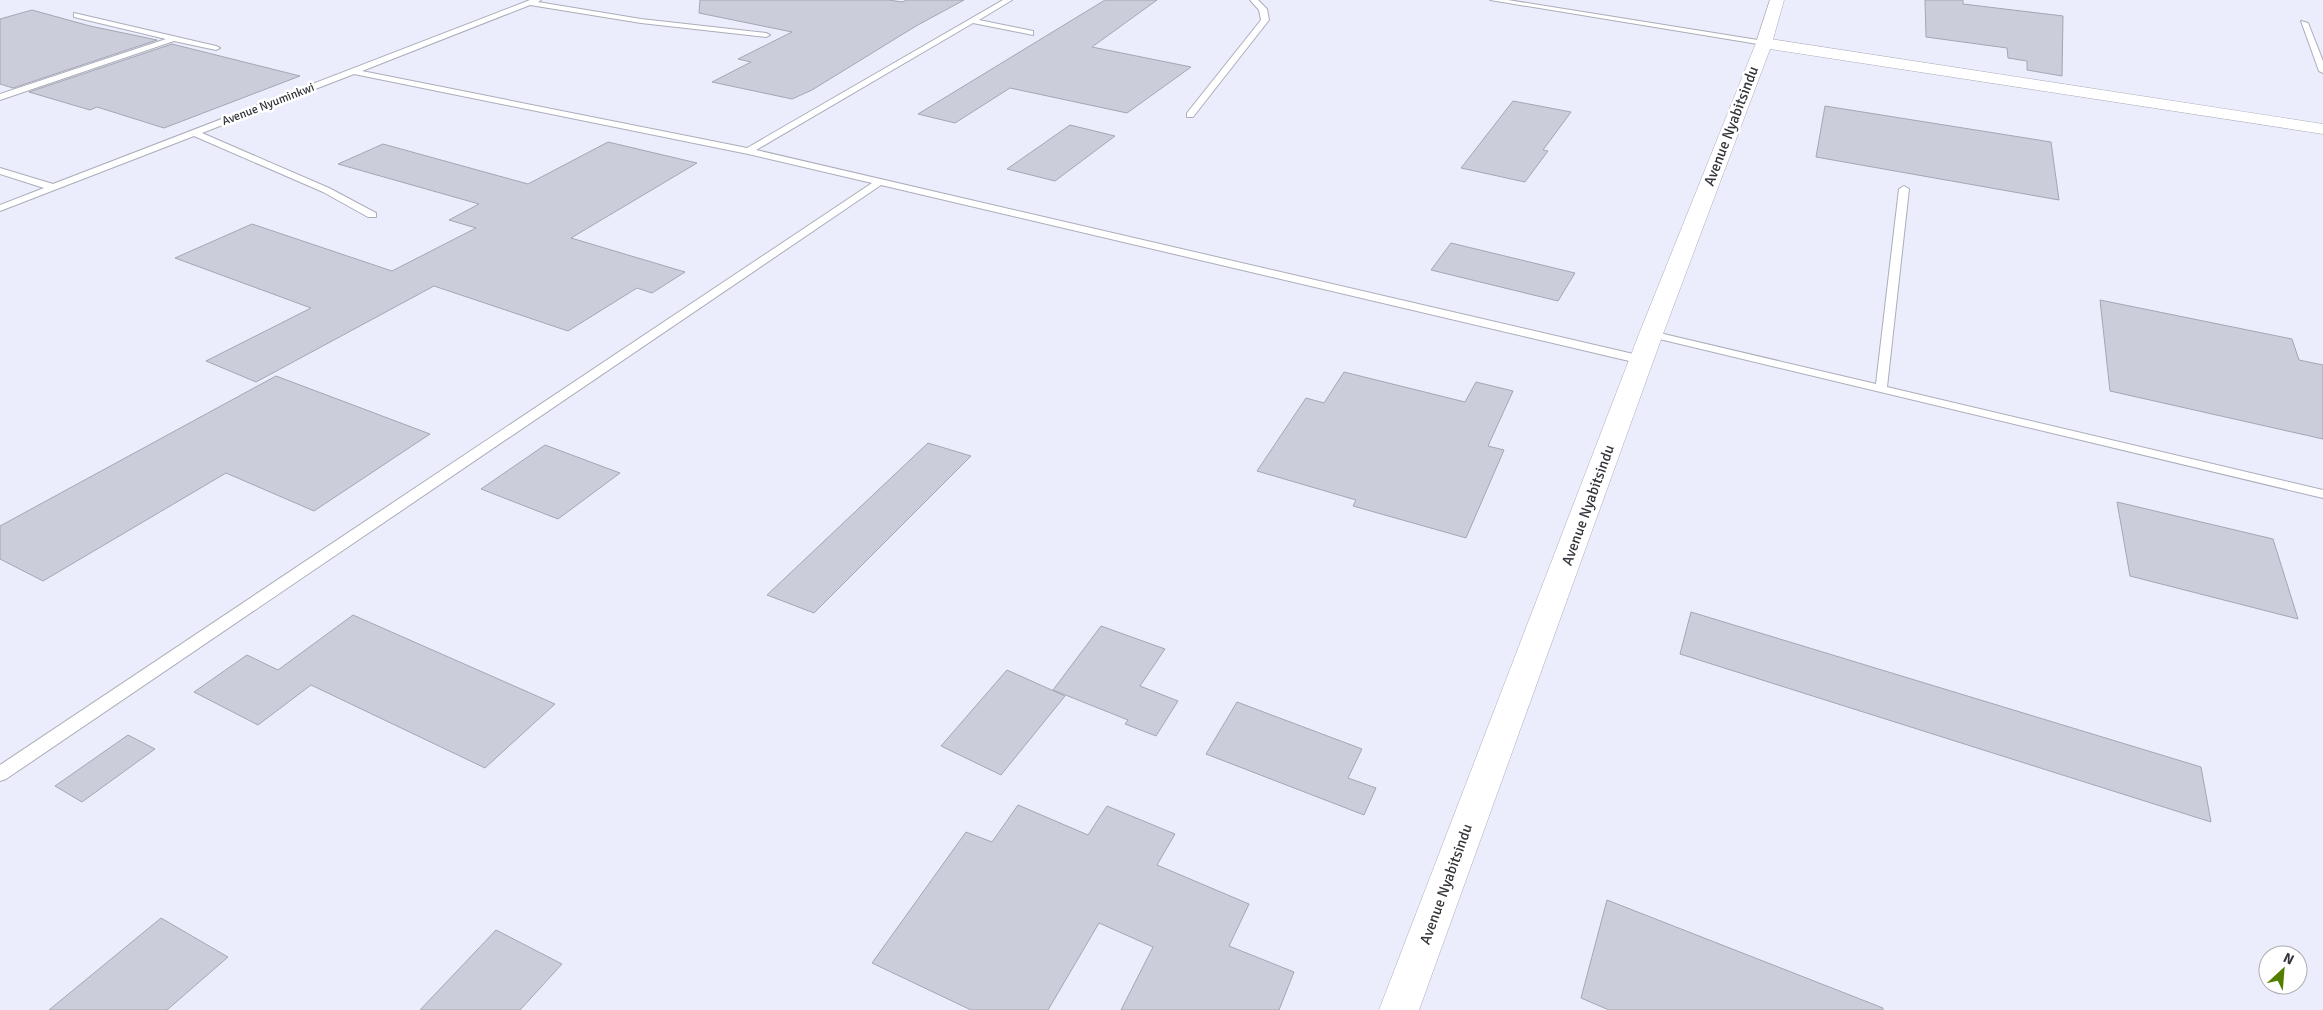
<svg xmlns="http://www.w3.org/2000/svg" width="2323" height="1010" font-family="Signika,sans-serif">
<rect width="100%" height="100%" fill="#f8f9fe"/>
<path fill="#ebedfd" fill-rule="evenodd" d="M0,0H2323V1010H0ZM2268,955H2298V985H2268Z"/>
<g fill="#cccdda" stroke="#a4a6b2">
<path d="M700,0H889L902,2L907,0H964L916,26L812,90L792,99L712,82L751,62L738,59L792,32L699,13Z"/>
<path d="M1105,0H1157L1092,47L1191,67L1127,113L1010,88L955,123L918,114Z"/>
<path d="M1925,0H1963V4L2063,16L2062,76L2027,70V61L2008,58L2007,48L1926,37Z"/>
<path d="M32,10L90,26L157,40L13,88L0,84V19Z"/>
<path d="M172,44L300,76L164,128L97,107L90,110L29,92Z"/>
<path d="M1513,101L1571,112L1543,150L1548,151L1525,182L1461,168Z"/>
<path d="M1825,106L2051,142L2059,200L1816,157Z"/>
<path d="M1070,125L1115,136L1055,181L1007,169Z"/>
<path d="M608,142L697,163L571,238L685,272L652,293L637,288L568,331L434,286L256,382L206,361L311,308L175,258L252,224L392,271L476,228L449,220L479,204L338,164L383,144L528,184Z"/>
<path d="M1451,243L1575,273L1558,301L1431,270Z"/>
<path d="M2100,300L2292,339L2299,360L2323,365V439L2110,391Z"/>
<path d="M1344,372L1465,402L1476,382L1513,391L1488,446L1504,450L1466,538L1353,506L1356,500L1257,471L1306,398L1324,403Z"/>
<path d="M276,376L430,434L314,511L226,473L43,581L0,559V526Z"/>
<path d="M928,443L971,456L814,613L767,595Z"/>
<path d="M545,445L620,473L558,519L481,489Z"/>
<path d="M2117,502L2273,539L2298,619L2130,576Z"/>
<path d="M1691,612L2201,767L2211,822L1680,654Z"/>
<path d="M353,615L555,704L485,768L311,685L258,725L194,692L247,655L278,670Z"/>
<path d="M1101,626L1165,649L1140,686L1178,701L1156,736L1125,724L1128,720L1053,690Z"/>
<path d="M1007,670L1065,696L1001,775L941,746Z"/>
<path d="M1237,702L1362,749L1348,778L1376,788L1364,815L1206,754Z"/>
<path d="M128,735L155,749L82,802L55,786Z"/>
<path d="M1018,805L1088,835L1107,806L1175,834L1157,865L1249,904L1229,946L1294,972L1279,1010H1121L1153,947L1099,923L1048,1010H971L872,963L966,832L992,842Z"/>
<path d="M1607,900L1883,1008V1010H1609L1581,998Z"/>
<path d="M161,918L228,957L167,1010H49Z"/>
<path d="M496,930L562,964L520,1010H420Z"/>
</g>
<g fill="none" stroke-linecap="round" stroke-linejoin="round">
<g stroke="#abadb9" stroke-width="2">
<g id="service">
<path d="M530,0H541L538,2L641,19L766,33L770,35L766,37L641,23L530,5L362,71L747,148L1003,0H1012L979,20L1033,31V35L973,23L756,150L1642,356L1648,360L1642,364L881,185L6,779L0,781V765L872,183L748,154L354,74L202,133L329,188L376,213V217H368L323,192L194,136L0,211V205L44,188L0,174V168L53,184Z"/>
<path d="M1250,0H1258L1267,9L1269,20L1193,117H1187V113L1261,20L1259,10Z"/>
<path d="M1490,0H1508L1764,41L1768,43L1764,45Z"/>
<path d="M74,13L216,46L220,48L216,50L174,41L0,100V94L166,39L74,17Z"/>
<path d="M2301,21L2308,23L2323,61V73L2319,71Z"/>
<path d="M1904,186L1909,189L1887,387L2323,490V498L1651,337L1645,334L1651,331L1876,384L1899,189Z"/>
</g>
</g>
<g stroke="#abadb9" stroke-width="1">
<path id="minor" d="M1770,0H1784L1772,43L1769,46H1759L1756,43Z"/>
</g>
<g stroke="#abadb9" stroke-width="1">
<path id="tertiary" d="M1764,38L2323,124V134L1770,49L1663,334L1419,1010H1379L1639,334L1756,43L1759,40Z"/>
</g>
<use href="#service" fill="#fff" fill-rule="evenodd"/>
<use href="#minor" fill="#fff" fill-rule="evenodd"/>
<use href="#tertiary" fill="#fff" fill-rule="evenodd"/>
</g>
<g text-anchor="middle" stroke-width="5" stroke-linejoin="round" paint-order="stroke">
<g font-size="12" fill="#34353a" stroke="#fff">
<text transform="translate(268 104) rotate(-21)" y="4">Avenue Nyuminkwi</text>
</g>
<g font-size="15" fill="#34353a" stroke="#fff">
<text transform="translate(1731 126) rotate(-69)" y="5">Avenue Nyabitsindu</text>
<text transform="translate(1588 505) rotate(-70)" y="5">Avenue Nyabitsindu</text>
<text transform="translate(1446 884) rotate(-70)" y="5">Avenue Nyabitsindu</text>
</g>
</g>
<g transform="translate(2283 970) rotate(26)"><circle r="24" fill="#ffffff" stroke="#aeaeb0"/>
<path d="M0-4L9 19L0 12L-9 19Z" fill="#537e01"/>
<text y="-8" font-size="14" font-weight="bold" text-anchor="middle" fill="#34353a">N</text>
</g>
</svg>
